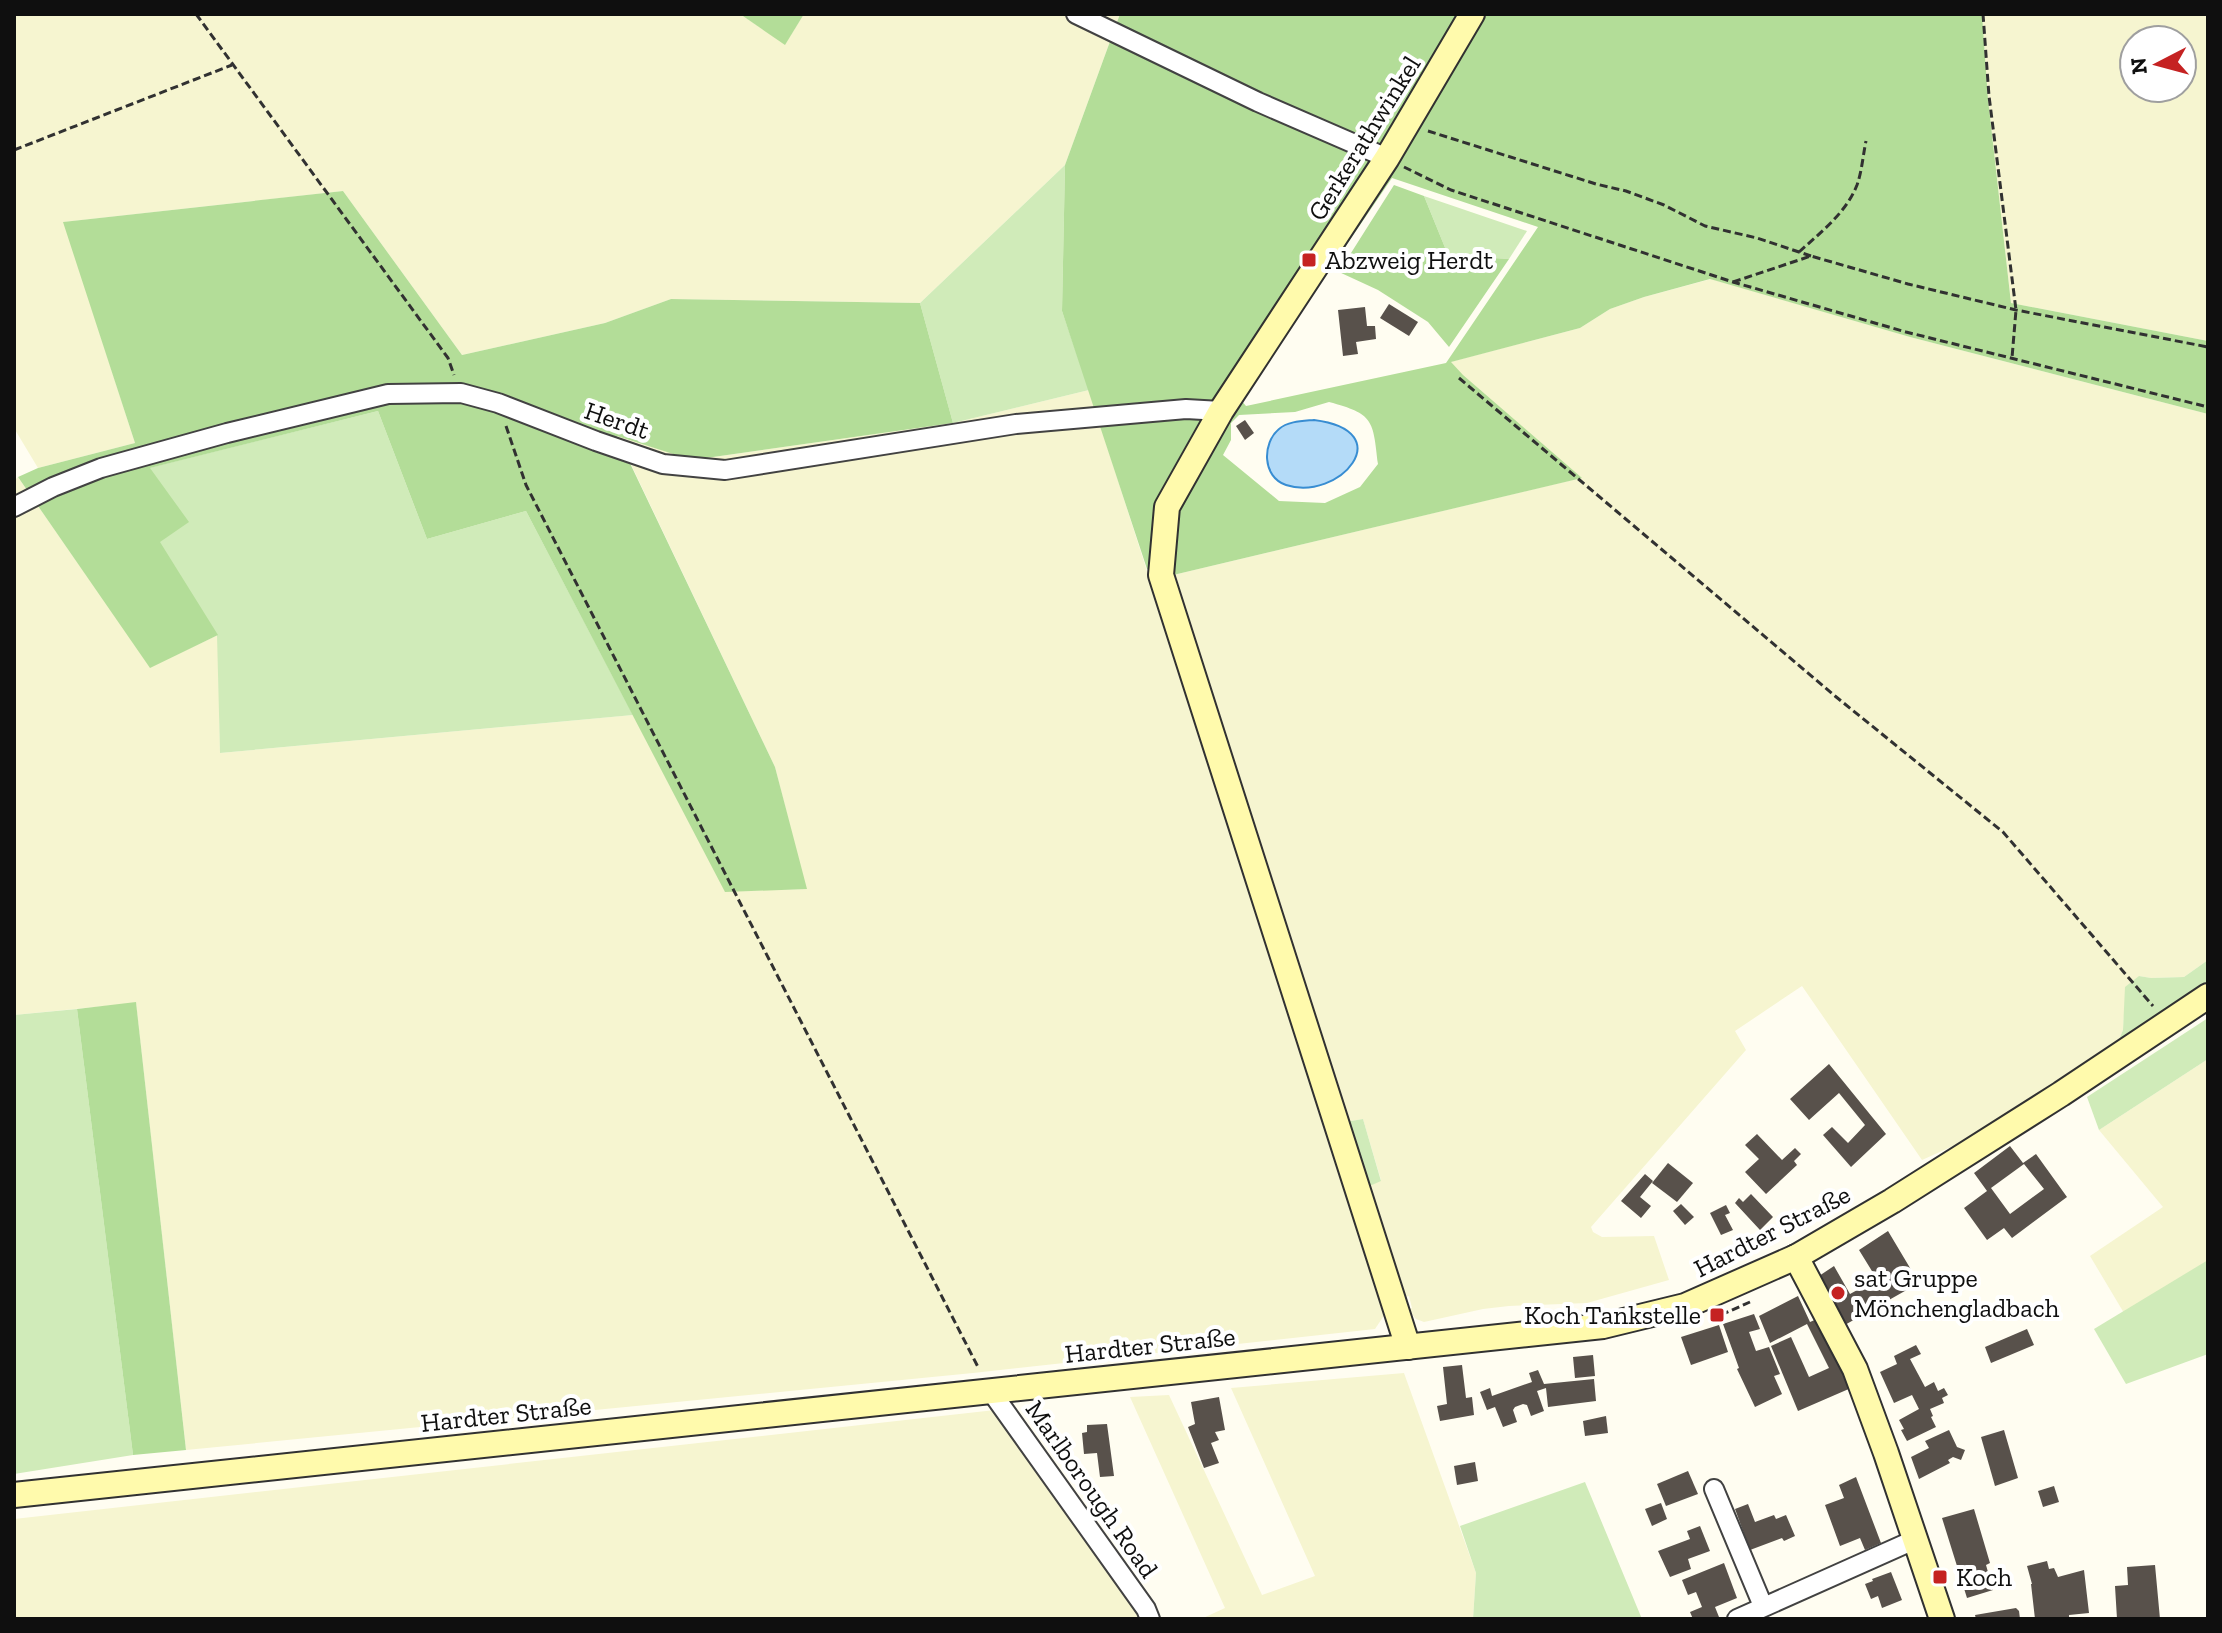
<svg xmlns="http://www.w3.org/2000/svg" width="2222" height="1633" font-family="'Zilla Slab',serif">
<rect width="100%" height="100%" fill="#fffdf1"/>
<g fill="#f6f5d0" fill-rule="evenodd">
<path d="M14,14H740L785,44L804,14H1120L1065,165L920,303L671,299L605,323L462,355L343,191L64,222L135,443L38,468L14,428Z"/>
<path d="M1982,14H2208V341L2011,303L1988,99ZM2134,40H2182V88H2134Z"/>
<path d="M1711,279L1910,337L2208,414V960L2184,977L2151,978L2139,976L2124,1015L2123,1030L2118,1042L1973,1137L1922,1160L1802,986L1735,1031L1746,1050L1591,1227L1593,1232L1602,1237L1654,1236L1669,1280L1587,1303L1509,1306L1483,1309L1424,1322L1416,1319L1408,1310L1412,1308L1409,1296L1400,1298L1365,1188L1381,1180L1363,1119L1345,1122L1169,576L1581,478L1462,375L1450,362L1580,328L1610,309L1644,297Z"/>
<path d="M1089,390L1385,1314L1375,1329L973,1373L186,1450L136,1003L14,1015V481L18,477L150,667L218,635L220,753L633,715L725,891L806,889L775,767L617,435L692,460L953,423Z"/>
<path d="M2208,1059V1261L2124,1313L2090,1256L2163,1207L2099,1130Z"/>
<path d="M1404,1373L1476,1573L1473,1619H1201L1225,1608L1130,1397L1169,1395L1262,1595L1315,1576L1231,1388Z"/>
<path d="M1004,1409L1150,1619H14V1519Z"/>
</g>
<g fill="#d0ebb9">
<path d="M1065,165L1062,311L1089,390L953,423L920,303Z"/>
<path d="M1424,196L1527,231L1509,259L1448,255Z"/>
<path d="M378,411L427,539L526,511L633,715L220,753L217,635L159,542L149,468Z"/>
<path d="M2208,960V983L2118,1042L2123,1030L2125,987L2139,976L2151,978L2184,977Z"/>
<path d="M77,1009L133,1455L14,1474V1015Z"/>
<path d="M2208,1018V1059L2099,1130L2087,1097Z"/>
<path d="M1363,1119L1381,1181L1365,1188L1345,1122Z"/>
<path d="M2208,1260V1354L2126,1384L2094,1329Z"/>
<path d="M1585,1482L1642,1619H1473L1476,1573L1460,1526Z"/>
</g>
<g fill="#b3dd98" fill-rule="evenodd">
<path d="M740,14H804L785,45Z"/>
<path d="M1120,14H1982L1988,99L2011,303L2208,341V414L1910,337L1710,279L1644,297L1610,309L1580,328L1451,362L1463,375L1582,478L1169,576L1147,569L1062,311L1065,165ZM1392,178L1538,227L1446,363L1246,406L1241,400ZM1329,402C1374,414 1373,420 1378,464L1360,487L1325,503L1279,501L1223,455L1231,440V423L1239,415L1295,412Z"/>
<path d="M1394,185L1424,196L1448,255L1509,259L1449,347L1428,322L1378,290L1339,272Z"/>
<path d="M343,191L462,355L605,323L671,299L920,303L953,423L692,460L617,436L775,767L807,889L725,892L526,511L427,539L378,411L150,468L189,522L160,542L218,635L150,668L18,477L38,468L135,443L63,222Z"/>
<path d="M136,1002L186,1450L133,1455L77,1009Z"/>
</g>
<path fill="#b4dbf8" stroke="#388dd2" stroke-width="2" d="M1314,420C1401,431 1339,502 1286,485C1262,477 1262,443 1279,429C1288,421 1303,421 1314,420Z"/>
<g fill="#58514b" fill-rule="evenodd">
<path d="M1389,304L1418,322L1409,336L1380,318Z"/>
<path d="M1365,307L1367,326H1375L1376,339L1356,342L1358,354L1343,356L1338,310Z"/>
<path d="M1245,420L1254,433L1245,440L1236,426Z"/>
<path d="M1829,1064L1886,1134L1851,1167L1823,1135L1832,1127L1848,1143L1865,1125L1839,1093L1809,1120L1790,1099Z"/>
<path d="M1757,1134L1782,1160L1795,1148L1801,1154L1794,1161L1797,1165L1766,1194L1745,1172L1759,1159L1745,1145Z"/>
<path d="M2010,1146L2023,1163L2036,1154L2067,1197L2012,1238L2004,1228L1987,1240L1964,1208L1987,1191L1974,1173ZM2024,1164L2044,1189L2010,1214L1991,1188Z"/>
<path d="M1668,1163L1693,1183L1677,1202L1652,1183Z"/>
<path d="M1645,1174L1653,1181L1640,1197L1651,1206L1641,1218L1621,1201Z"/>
<path d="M1751,1194L1773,1217L1760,1230L1735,1203L1739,1198L1743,1202Z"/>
<path d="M1681,1204L1694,1217L1685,1225L1673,1211Z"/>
<path d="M1726,1205L1730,1213L1725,1215L1733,1230L1721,1235L1710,1213Z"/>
<path d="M1888,1231L1919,1283L1843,1326L1816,1278L1834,1266L1850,1294L1870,1283L1868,1280L1875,1276L1859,1250Z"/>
<path d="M1798,1296L1810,1322L1817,1319L1851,1388L1798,1411L1771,1346L1791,1337L1809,1377L1829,1368L1807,1324L1770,1343L1759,1316Z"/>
<path d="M1754,1314L1760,1329L1749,1332L1756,1351L1769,1347L1780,1374L1774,1376L1782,1394L1755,1407L1737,1369L1739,1368L1723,1324Z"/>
<path d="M1719,1325L1728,1352L1691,1365L1681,1337Z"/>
<path d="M2027,1329L2034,1345L1991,1363L1985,1347Z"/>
<path d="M1916,1345L1921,1354L1910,1359L1925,1387L1934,1382L1938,1391L1944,1388L1948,1395L1942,1398L1944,1403L1930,1409L1933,1416L1931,1417L1936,1427L1907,1441L1901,1430L1904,1429L1899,1420L1919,1409L1912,1395L1894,1403L1880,1372L1897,1364L1894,1356Z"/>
<path d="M1593,1355L1595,1376L1575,1378L1573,1357Z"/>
<path d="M1462,1365L1466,1398L1472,1397L1474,1415L1440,1421L1437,1406L1447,1404L1443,1367Z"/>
<path d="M1538,1370L1544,1384L1594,1379L1596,1401L1548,1407L1546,1388L1537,1391L1544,1411L1531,1416L1527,1405L1523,1404L1515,1407L1513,1410L1517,1422L1503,1427L1495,1407L1487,1410L1480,1392L1490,1388L1492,1396L1532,1382L1529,1373Z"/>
<path d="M1219,1397L1225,1430L1215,1432L1219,1440L1211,1443L1219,1463L1204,1468L1188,1427L1195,1424L1191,1402Z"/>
<path d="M1606,1416L1608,1433L1585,1436L1583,1421Z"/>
<path d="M1107,1424L1114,1476L1100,1477L1097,1453L1084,1454L1082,1433L1087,1432V1425Z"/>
<path d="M1949,1430L1957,1447L1965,1450L1961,1460L1953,1457L1948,1460L1950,1463L1919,1479L1911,1457L1929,1448L1925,1441Z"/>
<path d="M2004,1430L2018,1478L1995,1486L1981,1437Z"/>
<path d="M1475,1462L1478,1481L1457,1485L1454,1466Z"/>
<path d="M1688,1471L1698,1494L1666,1506L1657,1484Z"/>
<path d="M1856,1477L1881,1543L1865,1550L1860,1538L1840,1546L1825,1505L1844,1498L1839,1485Z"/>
<path d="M2054,1486L2059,1502L2043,1507L2038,1491Z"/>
<path d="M1661,1503L1667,1519L1652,1526L1645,1509Z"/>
<path d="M1748,1504L1755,1522L1774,1515L1776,1519L1786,1515L1795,1536L1784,1541L1782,1538L1750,1550L1735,1509Z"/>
<path d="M1974,1509L1990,1563L1986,1565L1993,1590L1967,1598L1942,1518Z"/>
<path d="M1700,1526L1710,1551L1688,1559L1691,1569L1670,1577L1658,1551L1690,1539L1687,1531Z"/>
<path d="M2047,1561L2049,1569L2054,1568L2058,1577L2084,1570L2089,1613L2069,1615V1619H2035L2031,1584H2032L2027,1566Z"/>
<path d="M1724,1563L1737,1598L1715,1607L1719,1617L1713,1619H1693L1690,1612L1702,1607L1696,1592L1688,1595L1682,1580Z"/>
<path d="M2155,1565L2160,1619H2117L2115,1586L2128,1585L2127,1567Z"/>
<path d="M1891,1572L1902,1600L1882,1608L1878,1596L1871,1599L1865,1584L1873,1581L1872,1579Z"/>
<path d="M2016,1608L2019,1611L2020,1619H1976L1975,1615Z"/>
</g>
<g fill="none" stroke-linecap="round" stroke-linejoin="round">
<g stroke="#424242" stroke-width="22">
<g id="street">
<path d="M1076,14L1258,102L1387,158"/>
<path d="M14,507L53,487L101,468L227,433L388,394L461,393L498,403L596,441L663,464L725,470L1016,424L1186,409L1221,411"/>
<path d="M990,1390L1146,1609L1150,1619"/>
<path d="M1714,1489L1763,1606"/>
<path d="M1737,1619L1914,1540"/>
</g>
</g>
<g stroke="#313131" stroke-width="28">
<g id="secondary">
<path d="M1796,1257L1855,1369L1886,1453L1942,1619"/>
<path d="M1408,1347L1161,575L1167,507L1221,411L1387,158L1472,14"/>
<path d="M14,1495L1603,1326L1685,1306L1796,1257L1892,1201L2061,1094L2208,996"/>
</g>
</g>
<g stroke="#313131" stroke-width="3" stroke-dasharray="8 4" stroke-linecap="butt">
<path d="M196,14L448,358L454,375"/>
<path d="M1983,14L1989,96L2016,310L2012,358"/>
<path d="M1428,131L1596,184L1626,191L1664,205L1705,226L1757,238L1811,256"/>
<path d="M14,150L232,65"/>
<path d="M1404,167L1451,190L1733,282L1906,332L2208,407"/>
<path d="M1799,252C1821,232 1846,213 1857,185C1862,171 1863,155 1866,141"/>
<path d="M1733,282L1811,256L1908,284L2016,310L2208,347"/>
<path d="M1459,378L1835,696L2003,832L2153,1006"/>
<path d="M506,426L526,485L979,1369"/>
<path d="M1721,1315L1750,1302"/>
</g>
<use href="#street" stroke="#fff" stroke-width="18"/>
<use href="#secondary" stroke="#fffaac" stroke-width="24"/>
</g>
<g fill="#c52222" stroke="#fff" stroke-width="3">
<rect x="1301" y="252" width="16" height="16" rx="4"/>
<circle cx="1838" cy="1293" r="8"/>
<rect x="1709" y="1307" width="16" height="16" rx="4"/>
<rect x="1932" y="1569" width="16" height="16" rx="4"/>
</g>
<g text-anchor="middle" stroke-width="8" stroke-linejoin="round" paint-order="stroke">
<g font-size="26" fill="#0f0f0f" stroke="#fff">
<text transform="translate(1364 138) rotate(-58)" y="9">Gerkerathwinkel</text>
<text transform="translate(617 420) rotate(19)" y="9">Herdt</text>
<text transform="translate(1772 1231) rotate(-27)" y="9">Hardter Straße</text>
<text transform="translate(1150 1345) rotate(-6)" y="9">Hardter Straße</text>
<text transform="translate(506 1414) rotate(-6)" y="9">Hardter Straße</text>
<text transform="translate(1092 1489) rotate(55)" y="9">Marlborough Road</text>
</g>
<g font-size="26" fill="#0f0f0f" stroke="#fff" text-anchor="start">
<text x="1325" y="269">Abzweig Herdt</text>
<text x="1854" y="1287">sat Gruppe<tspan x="1854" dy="30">Mönchengladbach</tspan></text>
<text x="1701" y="1324" text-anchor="end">Koch Tankstelle</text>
<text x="1956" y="1586">Koch</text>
</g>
</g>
<rect width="2222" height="1633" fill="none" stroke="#0f0f0f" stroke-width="32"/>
<g transform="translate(2158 64) rotate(264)"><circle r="38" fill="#ffffff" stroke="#9f9f9f" stroke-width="2"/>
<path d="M0-6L14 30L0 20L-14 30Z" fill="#c52222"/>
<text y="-12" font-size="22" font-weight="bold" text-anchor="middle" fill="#0f0f0f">N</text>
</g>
</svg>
